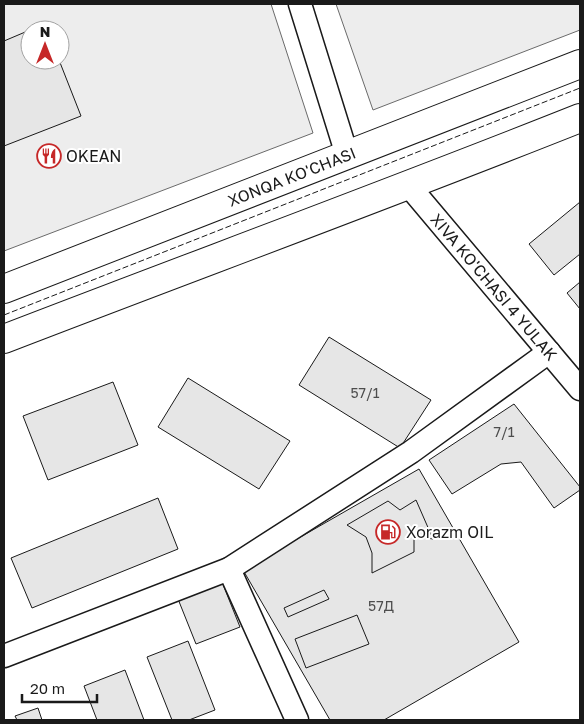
<svg xmlns="http://www.w3.org/2000/svg" width="584" height="724" font-family="'Golos Text',sans-serif">
<rect width="100%" height="100%" fill="#fff"/>
<g fill="#ededed" stroke="#6a6a6a" fill-rule="evenodd">
<path d="M4,4H271L313,133L4,251ZM30,30H60V60H30Z"/>
<path d="M336,4H580V30L373,110Z"/>
</g>
<g fill="#e6e6e6" stroke="#1a1a1a">
<path d="M30,30V60H59L81,116L4,146V41Z"/>
<path d="M580,202V254L554,275L529,244Z"/>
<path d="M580,282V309L567,293Z"/>
<path d="M329,337L431,400L400,448L299,385Z"/>
<path d="M188,378L290,441L259,489L158,427Z"/>
<path d="M113,382L138,445L48,480L23,416Z"/>
<path d="M514,404L580,487V490L554,508L521,462L501,464L452,494L429,460Z"/>
<path d="M419,469L519,642L384,720H330L243,570Z"/>
<path d="M158,498L178,549L32,608L11,558Z"/>
<path d="M416,500L433,539L414,536V552L372,573V553L366,537L347,525L388,501L400,510Z"/>
<path d="M222,582L240,627L196,644L178,599Z"/>
<path d="M324,590L329,599L288,617L284,608Z"/>
<path d="M357,615L369,644L306,668L295,639Z"/>
<path d="M188,641L215,710L189,720H172L147,657Z"/>
<path d="M125,670L144,720H97L84,686Z"/>
<path d="M38,708L42,720H17L15,716Z"/>
</g>
<g fill="none" stroke-linecap="round" stroke-linejoin="round">
<g stroke="#1a1a1a" stroke-width="25">
<g id="street">
<path d="M300,4L347,155"/>
<path id="s1" d="M409,186L580,389"/>
<path d="M229,569L297,720"/>
<path d="M4,656L229,569L411,452L549,352"/>
</g>
</g>
<g stroke="#1a1a1a" stroke-width="30">
<g id="primary">
<path id="s2" d="M4,289L580,64"/>
<path d="M4,339C196,265 389,194 580,118"/>
</g>
</g>
<use href="#street" stroke="#fff" stroke-width="22"/>
<use href="#primary" stroke="#fff" stroke-width="28"/>
<path stroke="#1a1a1a" stroke-width="1" stroke-dasharray="6 2.5" stroke-linecap="butt" d="M4,315L580,88"/>
</g>
<defs>
<g id="restaurant-ring" transform="scale(1.25)"><circle r="9.5" fill="#fff" stroke="#c62828" stroke-width="1.5"/><path d="M-5-6h1v4h1v-4h1v4h1v-4h1v5L-1.5 .5V6h-2V.5L-5-1ZM5-6V6H3V1.5H1.5Q1.5-4 5-6Z" fill="#c62828"/></g>
<g id="fuel-ring" transform="scale(1.25)"><circle r="9.5" fill="#fff" stroke="#c62828" stroke-width="1.5"/><path d="M-5.5-6h7V0h2V4h1.3V-2.5L3-4.5l.8-.8L6-3V5H2.5V1h-1V6h-7ZM-4.2-4.7v3.2H.2V-4.7Z" fill="#c62828"/></g>
</defs>
<g fill-rule="evenodd">
<use href="#restaurant-ring" x="49" y="156"/>
<use href="#fuel-ring" x="388" y="532"/>
</g>
<g text-anchor="middle" stroke-width="4" stroke-linejoin="round" paint-order="stroke">
<g font-size="14" fill="#4d4d4d">
<text x="365" y="398">57/1</text>
<text x="504" y="437">7/1</text>
<text x="381" y="611">57Д</text>
</g>
<g font-size="16" fill="#1a1a1a" stroke="#fff" text-anchor="start">
<text x="66" y="162">OKEAN</text>
<text x="406" y="538">Xorazm OIL</text>
</g>
<g font-size="16" fill="#1a1a1a" stroke="#fff">
<text dy="6" stroke="none"><textPath href="#s2" startOffset="309">XONQA KO'CHASI</textPath></text>
<text dy="6" stroke="none"><textPath href="#s1" startOffset="132">XIVA KO'CHASI 4 YULAK</textPath></text>
</g>
</g>
<rect width="584" height="724" fill="none" stroke="#1a1a1a" stroke-width="10"/>
<g transform="translate(45 45)"><circle r="24" fill="#ffffff" stroke="#a3a3a3"/>
<path d="M0-4L9 19L0 12L-9 19Z" fill="#c62828"/>
<text y="-8" font-size="14" font-weight="bold" text-anchor="middle" fill="#1a1a1a">N</text>
</g>
<path d="M22 694v8h75v-8" fill="none" stroke="#1a1a1a" stroke-width="2.5"/>
<text x="30" y="694" font-size="15" fill="#1a1a1a" stroke="#ffffff" stroke-width="4" paint-order="stroke">20 m</text>
</svg>
